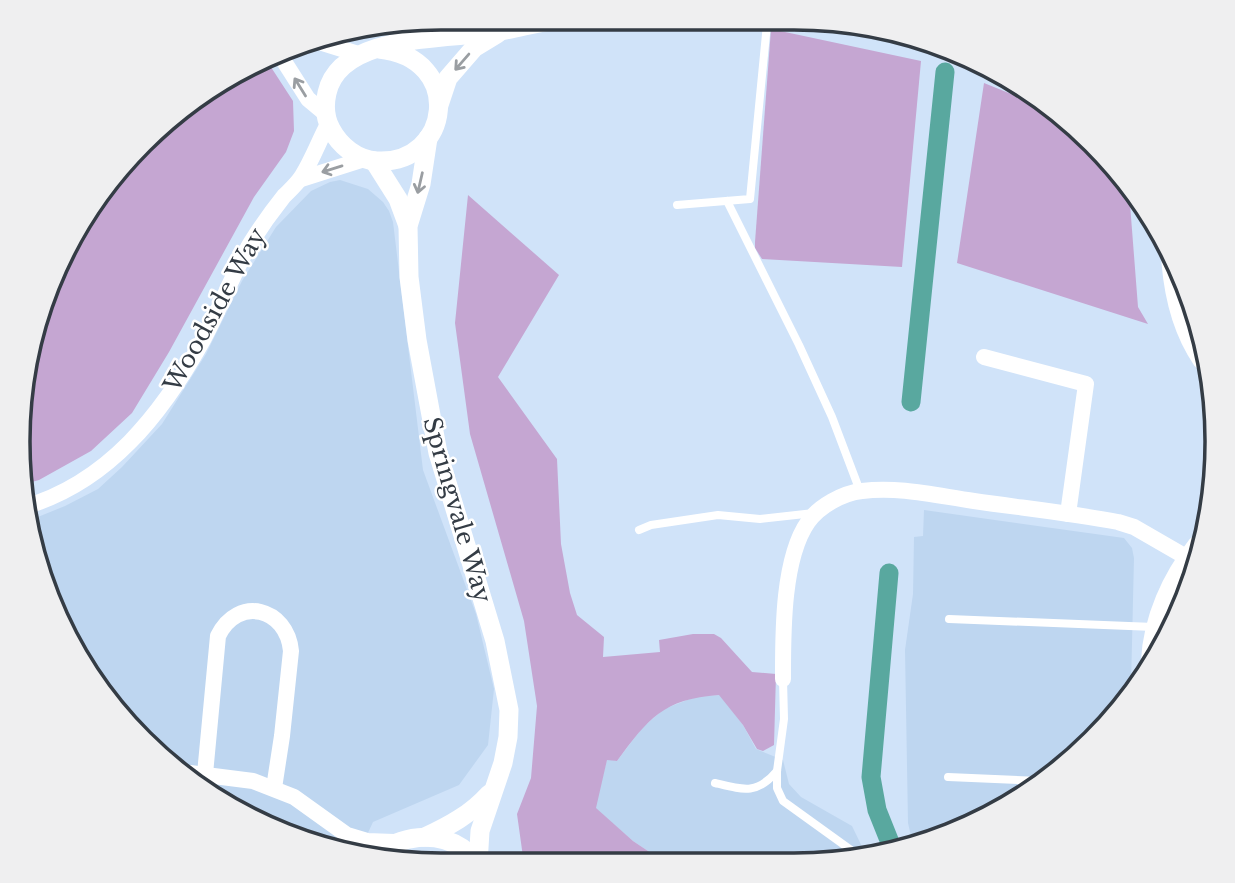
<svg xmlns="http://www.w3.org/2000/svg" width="1235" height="883" font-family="'Libre Baskerville',serif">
<rect width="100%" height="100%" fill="#d0e3f9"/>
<g fill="#bed6f0">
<path d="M340,180L368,189L383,202L389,211L393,222L423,470L476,614L494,689L488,745L459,785L373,822L360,850L254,822L122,721L50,604L28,521L65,506L98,489L122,467L162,424L206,354L242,281L276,227L311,191L330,182Z"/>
<path d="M924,510L1124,538L1132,548L1134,558L1131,685L1073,761L956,833L913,845L908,823L905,650L913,594L914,537L923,536Z"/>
<path d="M720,695L743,725L756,749L783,760L789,784L801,797L852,826L867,857L849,862L666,863L633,841L595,808L607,759L617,761L642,728L664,709L695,697Z"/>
</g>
<g fill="#c5a6d2">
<path d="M771,29L921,61L902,267L762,259L755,248V242Z"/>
<path d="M267,61L293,101L294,131L286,152L254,197L169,352L132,413L91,451L39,480L21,485V386L61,254L122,162L206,89Z"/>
<path d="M984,83L1048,109L1113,162L1129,191L1138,307L1148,324L957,263Z"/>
<path d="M468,195L559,275L498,377L557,459L561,544L570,593L577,615L604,637L603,657L660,652L659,640L693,634H714L721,638L752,672L776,674L774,745L763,751L757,749L743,725L719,695C663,699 648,719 617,761L607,760L596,808L633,841L666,863L524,864L517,814L531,778L537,706L524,621L470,434L455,323Z"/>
</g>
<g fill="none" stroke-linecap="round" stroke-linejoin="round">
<g stroke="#59a89f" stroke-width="19">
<path d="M911,402L945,72"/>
<path d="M889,573L871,777L877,810L893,850"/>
</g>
<g stroke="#fff" stroke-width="8">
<path d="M727,201L799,345L832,417L860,491"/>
<path d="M677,205L750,199L767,24"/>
<path d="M639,530L651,525L718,515L760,519L814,513"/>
<path d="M949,619L1154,627"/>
<path d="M783,679L784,719L777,771V788L783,801L851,850"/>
<path d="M948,777L1040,781"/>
<path d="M715,783C743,790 757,795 777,771"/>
</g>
<g stroke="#fff" stroke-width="16">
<path d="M313,40L358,54"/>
<path d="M280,55L308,99L326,114"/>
<path d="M301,179L364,159"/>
<path d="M984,357L1086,384L1068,514"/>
<path d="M24,507C108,483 162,414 203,340C220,309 232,275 250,244C260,228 272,211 284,196C290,190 297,184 302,176C312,160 319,141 328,124"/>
<path d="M1149,661C1151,618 1170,577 1196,544"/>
<path d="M783,679C783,636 782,559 808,522C819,506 843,493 862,491C899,486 938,496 974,501C1022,508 1070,513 1118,522L1134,527L1186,557"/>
<path d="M190,773L253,781L294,797L347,835L367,841L394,842"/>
<path d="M205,774L218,636C238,595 287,608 291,651L282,736L274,788"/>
</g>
<g stroke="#fff" stroke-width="19">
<path d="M379,49C466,58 451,165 377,161C357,160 340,146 331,129C325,118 324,106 327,93C340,32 451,40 500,31C519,28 538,22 557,20"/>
<path d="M439,105L448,78L474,48L497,34"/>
<path d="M428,138L421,184L408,226L409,277L417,340L438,453L495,641L509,710L508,737L503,763L480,831L478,864"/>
<path d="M374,161L398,199L408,226"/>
<path d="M1171,263C1174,298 1182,331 1202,360"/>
<path d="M425,837C449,826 471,814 489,794"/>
<path d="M377,855C400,835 436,831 462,848C468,852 473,859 478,864"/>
</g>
</g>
<defs><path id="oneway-shaft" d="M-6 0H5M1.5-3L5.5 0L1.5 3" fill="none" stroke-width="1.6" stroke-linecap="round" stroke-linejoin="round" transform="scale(1.75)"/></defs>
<g stroke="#9a9ea2">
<use href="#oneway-shaft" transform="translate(462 62) rotate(131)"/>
<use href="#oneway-shaft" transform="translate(300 87) rotate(-122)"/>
<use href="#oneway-shaft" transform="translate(332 169) rotate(163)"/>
<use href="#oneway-shaft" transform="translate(420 183) rotate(103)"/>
</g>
<g text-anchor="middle" stroke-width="5" stroke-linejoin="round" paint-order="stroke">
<g font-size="24" fill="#343c45" stroke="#fff">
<text transform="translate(215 310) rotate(-61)" y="8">Woodside Way</text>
<text transform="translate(457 510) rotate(74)" y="8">Springvale Way</text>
</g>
</g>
<path d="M0 0H1235V883H0ZM441 30H794A411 411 0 0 1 1205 441V442A411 411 0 0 1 794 853H441A411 411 0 0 1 30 442V441A411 411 0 0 1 441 30Z" fill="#efeff0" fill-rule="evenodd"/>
<path fill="none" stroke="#343c45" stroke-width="3.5" d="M441 30H794A411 411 0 0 1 1205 441V442A411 411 0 0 1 794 853H441A411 411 0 0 1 30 442V441A411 411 0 0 1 441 30Z"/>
</svg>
